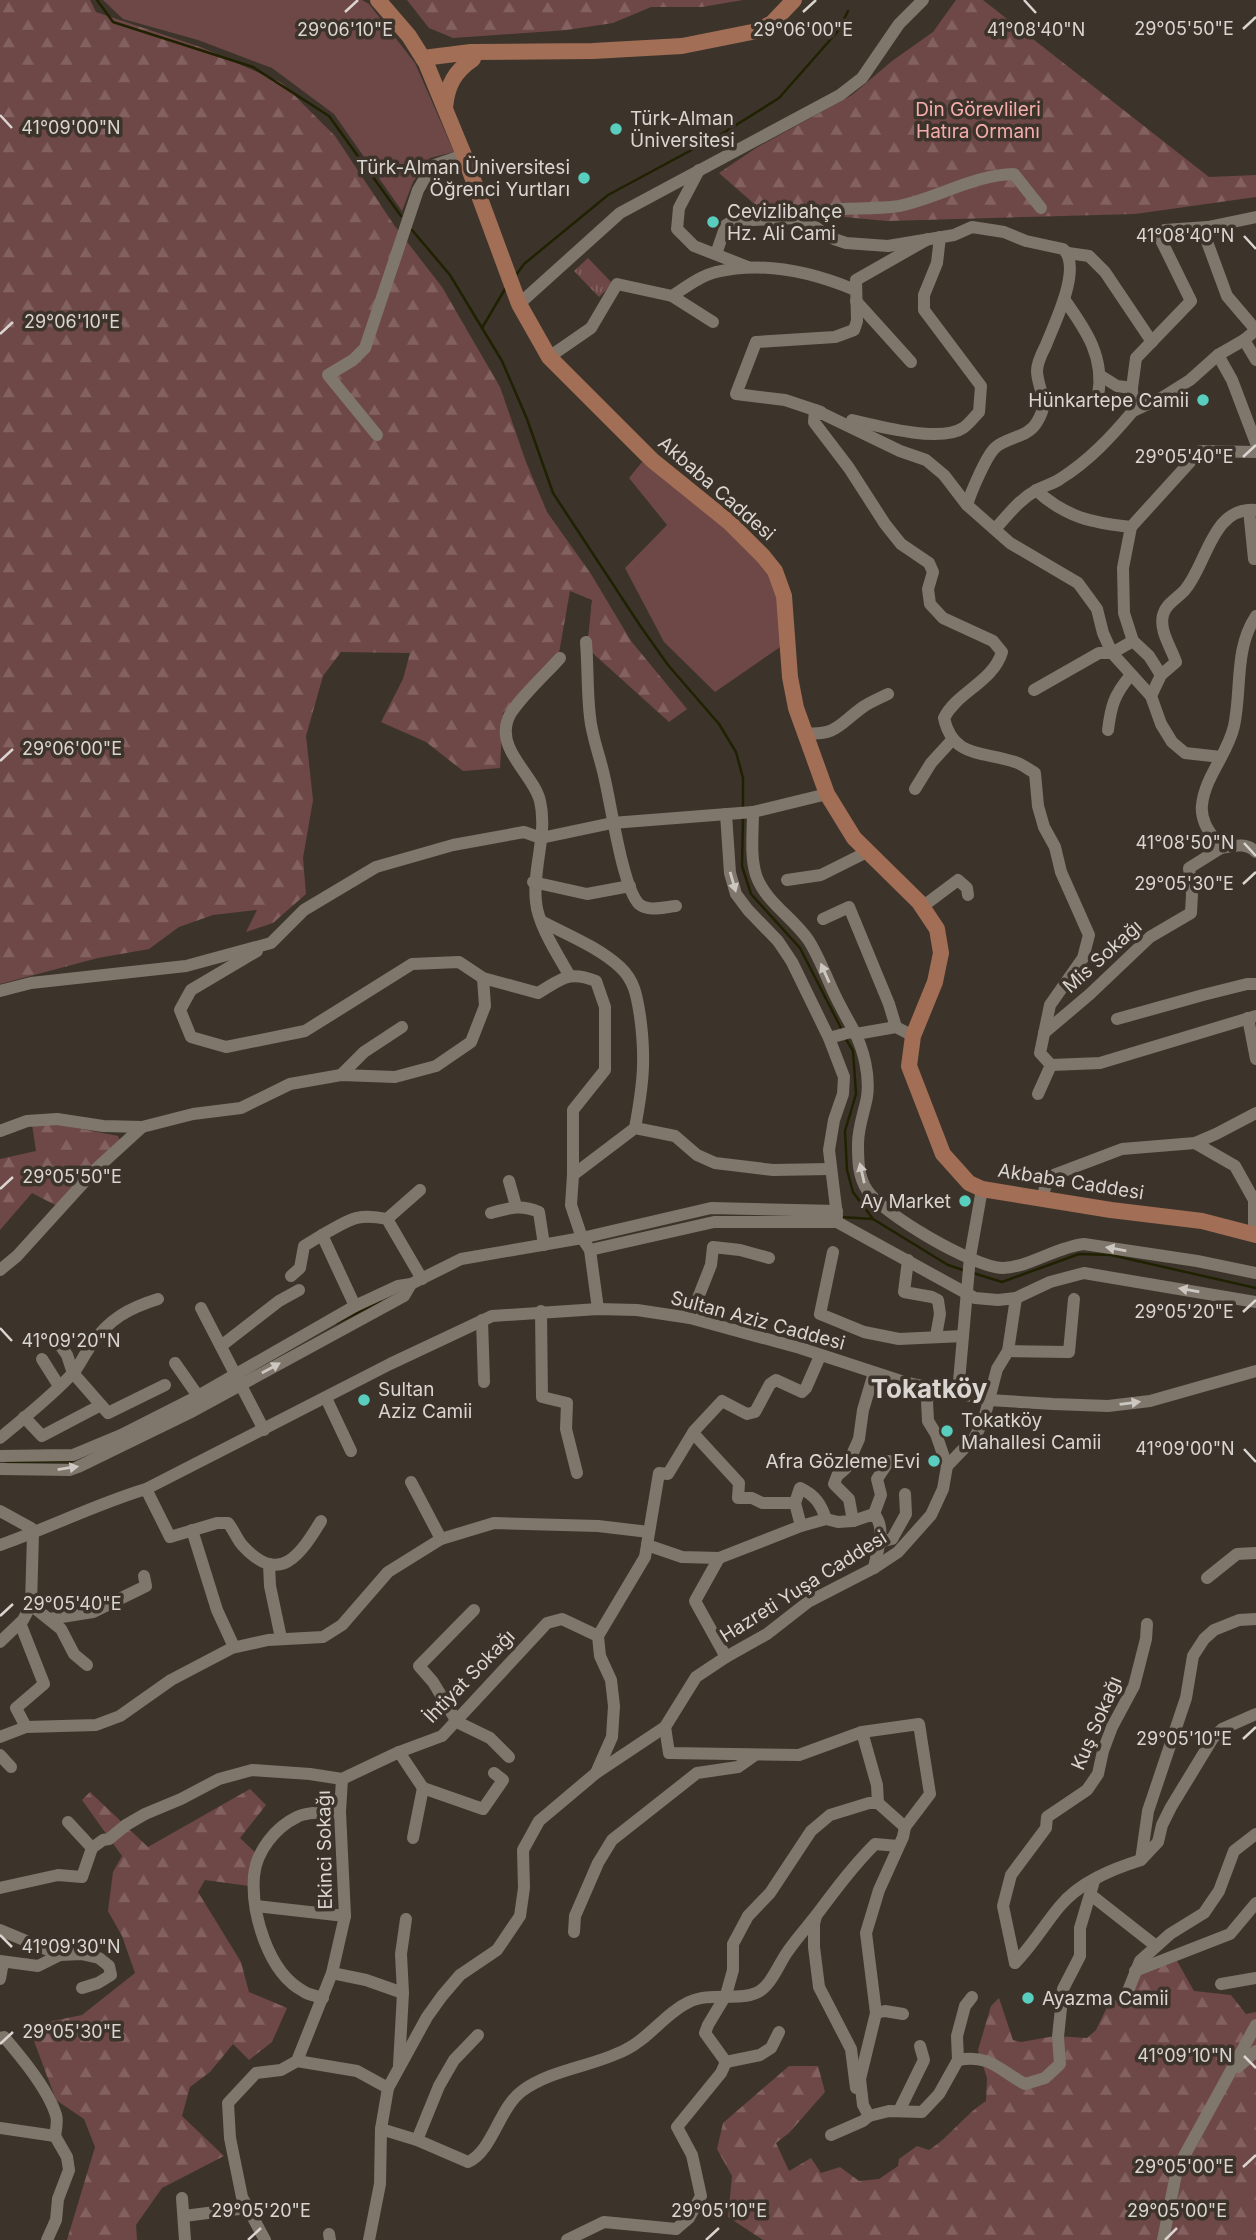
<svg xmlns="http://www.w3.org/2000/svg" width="1256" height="2240" font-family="Inter,sans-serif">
<defs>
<pattern id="forest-firs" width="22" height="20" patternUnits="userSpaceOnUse" patternTransform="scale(1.75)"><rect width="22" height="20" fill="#6e4747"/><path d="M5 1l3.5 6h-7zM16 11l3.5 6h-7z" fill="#826160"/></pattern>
<pattern id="park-tufts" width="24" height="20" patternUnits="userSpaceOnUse" patternTransform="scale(1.75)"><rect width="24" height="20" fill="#6e4747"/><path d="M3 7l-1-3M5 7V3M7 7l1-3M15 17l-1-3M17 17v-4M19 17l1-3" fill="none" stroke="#826160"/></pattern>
</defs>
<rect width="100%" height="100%" fill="#3c342b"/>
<g fill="#6e4747">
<path d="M103,0H362L369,4L415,63L454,152L430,158L413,182L402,211L334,114L272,68L198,40L123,19Z"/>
<path d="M642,462C681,491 764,545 778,591C783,607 781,629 783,645L715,692L664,642L625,568L667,525L629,478Z"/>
</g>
<g fill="url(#forest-firs)">
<path d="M0,0H90L96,12L203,48L282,83L335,136L394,225L442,287L500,387L526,462L547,512L591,574L631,641L687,709L669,722L587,648L592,600L570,591L559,653L503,713L500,768L463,771L426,742L381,722L403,679L410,653L341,652L323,676L306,736L313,800L303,858L306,894L273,923L246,932L257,910L213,915L179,927L149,949L98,958L0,984Z"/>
<path d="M407,0H743L702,7H651L613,23L567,30L453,38L429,28Z"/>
<path d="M956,0H983L1209,177L1256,175V197L1135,214L887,221L760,209L719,173L756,148L852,95L892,61L933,32Z"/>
<path d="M51,1123L118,1136L122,1145L61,1208L32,1193L0,1230V1159L36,1151L32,1124Z"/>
<path d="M250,1789L266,1805L240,1838L259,1856L249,1886L205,1880L198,1892L241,1962L249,1992L287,2008L272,2042L249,2060L233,2044L210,2072L190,2087L182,2116L224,2156L162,2188L136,2225L137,2240H67L95,2147L84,2119L56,2100L34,2041L43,2023L82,2015L135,1973L122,1936L108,1911L113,1872L122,1856L82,1800L90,1792L148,1847Z"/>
<path d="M1177,1961L1194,1991L1231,1995L1246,2014L1256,2012V2240H763L728,2217L732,2176L717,2149L723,2123L789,2066H818L825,2092L789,2133L776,2143L789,2171L811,2158L821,2173L840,2167L859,2181L879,2179L898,2166L899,2159L917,2146L929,2150C951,2136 964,2115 986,2101L987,2078L978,2050L991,2006L999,1998L1013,2040L1021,2042L1055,2036L1087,2038L1096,2030L1111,1999L1128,2004L1138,1975Z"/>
</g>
<path fill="url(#park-tufts)" d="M588,258L613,284L599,297L574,271Z"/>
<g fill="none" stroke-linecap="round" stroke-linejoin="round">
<g stroke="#1f2100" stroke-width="2.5">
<path d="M97,0L113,22L253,67L329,116L401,216"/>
<path d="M412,230L450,275L502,361L527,419L553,493L641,627L668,665L719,724L736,752L743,778V808"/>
<path d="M516,275L524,264L608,195L725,132L779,98L838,31L848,11"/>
<path d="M482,328L505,289"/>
<path d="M743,818L742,866L751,894L800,948L842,1030"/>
<path d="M846,1039L853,1051L856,1094L845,1131L847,1170L853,1192L873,1219"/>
<path d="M840,1217L873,1219L948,1265L963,1270"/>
<path d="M973,1273L1002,1282L1079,1254L1111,1255L1256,1288"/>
<path d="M337,1323L381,1301"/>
<path d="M7,1462L73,1461"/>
</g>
<g stroke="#7f766c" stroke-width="12">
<path d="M699,170L679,208L677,229L694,246L748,267"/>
<path d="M796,218C810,215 824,210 839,209C859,208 878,209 899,206C938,198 973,175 1014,174L1041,208"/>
<path d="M1068,253L1089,256L1105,272L1152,342"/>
<path d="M716,254L726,225L733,221L796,218L806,221L834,239L846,243L888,246L954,235L972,227L1004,232L1026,241L1063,249C1083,267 1054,324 1046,345C1042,353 1037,362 1037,371C1038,393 1051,399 1037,422C1029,437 1008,437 996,447C987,454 971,492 967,505"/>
<path d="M672,296C686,287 700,276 716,272C762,261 812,272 855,290"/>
<path d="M1064,299C1086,330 1105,357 1098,396"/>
<path d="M856,301L911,362"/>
<path d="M519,304L620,213L840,95L862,78L899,24L923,0"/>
<path d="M1244,340L1256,360"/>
<path d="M1218,355L1232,380L1256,443"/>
<path d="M549,357L591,328L617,284L672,296L713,322"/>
<path d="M1101,376L1117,386L1132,388"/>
<path d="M1133,411L1163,397L1190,380L1218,355L1244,340L1256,330L1227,296L1206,239L1208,227"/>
<path d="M821,412L785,400L736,394L756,342L835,337L854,330L857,321L856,280L928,239"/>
<path d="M852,420C877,426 941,443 963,428C969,424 974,417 979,412L981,386L924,310V295L937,263L940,237"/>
<path d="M377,435L328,375L353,360L365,348L418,190L432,166L464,155"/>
<path d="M1036,490C1065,517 1092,523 1131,527L1200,451L1256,452"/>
<path d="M1249,510L1254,559"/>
<path d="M1131,527L1123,568L1124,613L1133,641L1149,656L1161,675"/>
<path d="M995,529C1008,515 1019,500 1035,491C1043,486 1053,484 1060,479C1089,461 1112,436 1133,411L1132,388L1136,358L1191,301L1161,240L1165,230L1208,227L1256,217"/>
<path d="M1256,616C1234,649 1242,689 1234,726C1228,754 1205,776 1202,805C1200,823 1212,835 1221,848C1234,846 1246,842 1256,852"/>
<path d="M586,642C588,666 587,692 590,717C592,738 601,759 605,780C611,805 623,889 639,904C648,912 665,907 676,906"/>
<path d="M560,658C548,672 513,704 508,719C496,750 534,775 540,801C548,834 532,869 536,902C538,925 558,955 569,975"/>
<path d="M1034,690L1099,653H1112L1133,641"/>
<path d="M1151,696L1161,675L1176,662C1171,647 1159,631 1163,615C1166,604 1176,599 1184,591C1207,566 1211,506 1256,510"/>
<path d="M1108,730C1111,706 1114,695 1130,676"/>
<path d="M804,733C837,736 839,724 863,707C870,702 880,698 888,694"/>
<path d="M1221,757L1185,753L1172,742L1161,724L1151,696L1112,653L1103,633L1097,609L1078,583L1010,543L967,505L944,475L926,460L900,451L815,410L814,422L849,468L885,524L901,544L929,563L933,572L928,589L930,604L943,618L993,641L1002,652C993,682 957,692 944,718C953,759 984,751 1015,762C1022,764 1028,769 1035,773L1038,806L1044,827L1055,847L1061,872L1089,935L1083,958L1050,1005L1040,1053L1051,1065L1100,1063L1256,1016"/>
<path d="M915,789L931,763L952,740"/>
<path d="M753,812C753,832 750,856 756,875C765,902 794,918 809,941C819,957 826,976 834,993C840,1006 847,1018 854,1031C864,1050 870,1076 867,1097C864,1113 858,1127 858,1144C858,1160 858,1176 867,1190C882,1214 975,1268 1003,1268C1030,1267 1056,1247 1084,1244L1197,1261L1256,1273"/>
<path d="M726,814L730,873L736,894L748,910L778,941L792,962L829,1038L844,1077L843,1094L834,1120L829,1150L837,1216"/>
<path d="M787,880L821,875L867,852"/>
<path d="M533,882L587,894L630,886"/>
<path d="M922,907L958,880L967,888L968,895"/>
<path d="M823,919L849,907L889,1004L896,1027"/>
<path d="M541,921C568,935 598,947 620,967C635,981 637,997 640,1016C646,1059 643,1085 635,1128"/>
<path d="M257,951L191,990L180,1010L191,1037L226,1047L305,1031L412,964L459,962L483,978L538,993C562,979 568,970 596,981L605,1007V1070L573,1110V1175"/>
<path d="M0,991L31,983L186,966L271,943L304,910L376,867L453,845L524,832L541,838L612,823L753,812L827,794"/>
<path d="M1248,1018L1256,1059"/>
<path d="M1117,1019L1203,995L1247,984H1256"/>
<path d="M1044,1033L1090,994L1150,937L1191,913L1192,894L1189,868L1221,848"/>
<path d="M829,1038L851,1032L856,1034L896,1027L913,1036"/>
<path d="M341,1075L364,1052L402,1027"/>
<path d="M1038,1094L1051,1065"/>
<path d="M0,1131L27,1121L57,1119L103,1126L142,1127L193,1114L241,1108L290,1084L341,1075L395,1077L436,1066L471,1042L485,1006L483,978"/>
<path d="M1195,1143L1235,1166L1254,1200V1235"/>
<path d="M509,1181L516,1206"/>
<path d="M1042,1199L1048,1177L1122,1149L1195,1143L1216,1134L1256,1113"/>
<path d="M491,1213C509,1208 521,1204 539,1212L544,1245"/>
<path d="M387,1219L420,1190"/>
<path d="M590,1250L714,1222H837L975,1298L998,1300L1016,1298L1050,1282L1084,1273L1256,1302"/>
<path d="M833,1252L820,1314L864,1332L899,1339L963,1336"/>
<path d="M908,1260L904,1292L932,1297L938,1300L940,1314L936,1336"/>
<path d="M0,1270L17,1256L96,1169L142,1127"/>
<path d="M291,1276L300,1268L304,1246L322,1235"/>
<path d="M355,1306L322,1235C348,1221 356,1212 387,1219L422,1279"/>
<path d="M201,1308L264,1430"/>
<path d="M598,1309L590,1250L582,1238L571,1205L573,1175L635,1128L675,1136L697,1155L715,1163L773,1170L830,1169"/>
<path d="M541,1311L542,1397L567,1403L566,1429L577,1473"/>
<path d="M690,1318L711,1265L713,1247L740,1250L769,1258"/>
<path d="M482,1320L484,1382"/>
<path d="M57,1341L67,1355L73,1373L108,1413L165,1385"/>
<path d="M221,1346L279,1301L299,1290"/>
<path d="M1008,1351L1069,1352L1074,1299"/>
<path d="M42,1359L59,1386"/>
<path d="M175,1363L198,1396"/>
<path d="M958,1393L970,1257L982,1189"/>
<path d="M326,1398L351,1451"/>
<path d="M24,1417L42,1436L101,1405"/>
<path d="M693,1433L739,1483L738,1498H752L762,1503H795"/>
<path d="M0,1438C25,1417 52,1396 74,1372C81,1363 85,1353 92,1344C109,1319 129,1308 158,1299"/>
<path d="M0,1456L73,1455L121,1435L198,1396L355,1306L398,1286L411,1284L461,1259L582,1238L711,1208L837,1211"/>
<path d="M947,1466L975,1437L984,1419L997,1369L1008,1351L1016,1298"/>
<path d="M0,1469L70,1470L78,1467L193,1411L404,1296L411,1284"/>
<path d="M411,1482L441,1539"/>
<path d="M146,1489L170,1537L217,1523H228C234,1530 237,1540 243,1546C280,1586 300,1555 321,1521"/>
<path d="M0,1511L31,1528L33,1534L31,1605L23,1620L0,1642"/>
<path d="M874,1514L881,1495L877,1479L889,1461"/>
<path d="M853,1521L849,1499L834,1484L837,1476L846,1468L859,1439L863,1410L874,1373"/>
<path d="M801,1526L795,1503L800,1488C815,1495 821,1504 826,1519"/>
<path d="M192,1530L217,1610L234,1647"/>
<path d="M879,1542L892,1539L906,1514L905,1494"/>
<path d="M0,1545C49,1528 96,1504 146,1489L390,1364L492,1316L598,1309L637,1310L690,1318L800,1348L904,1382L989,1400L1053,1404L1108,1406L1150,1401L1256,1371"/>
<path d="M647,1545L682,1557L719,1558L801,1526L826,1519L838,1522L853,1521L874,1514C887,1529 877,1550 874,1568"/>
<path d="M719,1558L695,1601L726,1657"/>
<path d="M269,1564L270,1586L281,1638"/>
<path d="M1207,1578L1237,1554L1256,1553"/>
<path d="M31,1605L61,1629L74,1654L87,1665"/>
<path d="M474,1610L419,1666L433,1682L457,1722L490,1738L509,1757"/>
<path d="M49,1619L93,1612L146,1586L144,1576"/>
<path d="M1256,1619L1239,1620L1214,1630L1204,1639L1193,1656L1186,1698L1148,1811L1141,1860L1158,1842L1162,1825L1171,1807L1213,1738L1222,1729L1256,1714"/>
<path d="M20,1623L44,1684L16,1708L26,1727"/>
<path d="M665,1727L669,1753L799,1755L862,1732L919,1724L930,1794L905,1827L903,1837L879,1890L866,1933L876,2013L860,2079L863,2105L869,2116L889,2111L922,2112L939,2094L958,2060L957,2036L965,2006L972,1997"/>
<path d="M862,1732L877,1785L878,1803"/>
<path d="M0,1737L26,1727L96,1725L120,1716L171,1680L232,1648L268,1640L323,1637L342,1625L388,1572L441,1539L494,1523L598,1526L649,1532"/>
<path d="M399,1752L423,1788L483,1809L503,1780L494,1773"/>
<path d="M0,1755L11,1767"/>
<path d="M596,1773L612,1737L614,1706L611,1680L600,1656L598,1636L645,1557L659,1473L668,1474L694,1431L722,1401L747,1414L755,1412L770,1384L776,1380L802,1392L806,1388L820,1356"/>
<path d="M68,1822L92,1848"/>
<path d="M413,1838L423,1788"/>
<path d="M92,1848L103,1840L109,1839L126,1825L145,1814L181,1799L219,1779L252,1770L310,1774L342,1779L399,1752L442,1736L547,1623L562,1619L598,1636"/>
<path d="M0,1888L58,1875L82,1877L92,1848"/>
<path d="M1091,1895L1156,1946"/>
<path d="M256,1906L345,1916"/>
<path d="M816,1916L814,1924V1947L819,1987L851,2049L856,2088"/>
<path d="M0,1930L60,1955"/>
<path d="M574,1932L575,1916L598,1863L612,1840L697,1773L738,1767L755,1755"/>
<path d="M0,1961L38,1966L60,1955L81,1954L99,1958L109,1966L111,1975L98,1983L82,1988"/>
<path d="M1015,1963L1003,1906L1011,1875L1046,1828L1047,1817L1087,1790L1098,1774L1103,1751L1112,1727L1134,1686L1146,1639L1147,1624"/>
<path d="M1015,1963C1033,1945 1044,1925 1060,1906C1080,1882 1112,1869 1141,1860"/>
<path d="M1135,1971L1230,1934L1256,1903"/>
<path d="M332,1973L366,1980L403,1993"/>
<path d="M0,1979L3,1962"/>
<path d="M1221,1984L1256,1978"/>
<path d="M1128,1991L1140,1961L1170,1934L1204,1913L1219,1891L1234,1851L1256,1834"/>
<path d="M323,1998C317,1996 308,1995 303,1991C268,1972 251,1913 254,1876C256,1851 276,1827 297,1817C308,1811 327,1813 340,1812"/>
<path d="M876,2013L885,2011L903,2014"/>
<path d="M0,2038L4,2037C21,2057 48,2089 56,2115C58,2121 56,2130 55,2136"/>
<path d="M958,2060C990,2054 999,2070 1025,2084L1045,2078L1060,2064L1058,2037L1063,1989L1080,1956V1928L1094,1881"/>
<path d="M297,2061L357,2071L388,2088"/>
<path d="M726,2062L760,2055L771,2048L779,2032"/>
<path d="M399,2065L403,1993L401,1954L406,1919"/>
<path d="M1238,2067L1256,2051"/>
<path d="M899,2111L924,2060L920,2046"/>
<path d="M0,2128L55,2136"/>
<path d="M381,2129L417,2140L468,2162C492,2152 499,2108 522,2091C552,2069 592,2067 625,2050C649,2039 665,2013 689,2002C709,1992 738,2001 756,1993C771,1987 779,1963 788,1951C797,1938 808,1926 818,1913C836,1889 854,1865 875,1844L898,1846"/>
<path d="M831,2135L863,2121L869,2116"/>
<path d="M417,2140L439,2086L454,2060L478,2035"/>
<path d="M182,2198L185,2240"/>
<path d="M184,2216L247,2208"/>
<path d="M676,2229L689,2218L701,2196L692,2155L677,2127L721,2073L726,2062L705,2033L708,2025L726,1995L733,1970V1944L748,1916L770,1893L811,1831L830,1815L869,1803H878L905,1827"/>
<path d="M329,2234L330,2240"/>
<path d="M47,2240L56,2220L58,2199L69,2170L67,2157L55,2136"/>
<path d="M265,2240L242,2197L230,2138L228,2103L256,2073L281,2070L297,2061L332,1973L345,1916L340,1812L342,1779"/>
<path d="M369,2240L380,2184L381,2129L388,2088L427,2017L442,1996L460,1975L497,1950L520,1916L524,1888L523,1850L539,1821L596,1773L665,1727L696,1677L726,1657L767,1634L808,1602L874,1568L898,1552L931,1515L943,1489L947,1466L936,1434L928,1421L927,1401L931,1388"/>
<path d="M567,2240L604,2222L676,2229"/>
<path d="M1163,2240L1177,2169L1256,2025"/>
</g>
<g stroke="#a36e56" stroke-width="16">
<path d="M378,0L409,36L426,63L464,155L519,304L549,357L652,460L730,523L763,556L775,571L784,596L790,677L796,708L827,794L854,838L919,902L937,929L941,953L935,982L913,1036L909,1066L943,1154L969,1183L982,1189L1111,1210L1202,1221L1256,1235"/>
<path d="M423,58L471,52L593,51L682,46L757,31L772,23L794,0"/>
<path d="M445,108C447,85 455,71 473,59"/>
</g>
</g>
<defs><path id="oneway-solid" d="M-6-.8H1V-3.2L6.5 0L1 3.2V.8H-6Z" transform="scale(1.75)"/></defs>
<g fill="#ccc7c1">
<use href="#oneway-solid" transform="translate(733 882) rotate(74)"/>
<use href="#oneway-solid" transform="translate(825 973) rotate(-114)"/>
<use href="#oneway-solid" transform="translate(862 1173) rotate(-103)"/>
<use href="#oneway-solid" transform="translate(1116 1249) rotate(-170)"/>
<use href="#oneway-solid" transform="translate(1189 1290) rotate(-170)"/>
<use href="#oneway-solid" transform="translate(271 1368) rotate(-29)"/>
<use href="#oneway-solid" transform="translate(1130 1403) rotate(-7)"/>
<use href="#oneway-solid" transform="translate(68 1468) rotate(-9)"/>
</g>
<path fill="none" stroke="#dad5d0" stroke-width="2.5" d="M1024,0L1036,13M345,12L358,0M803,12L816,0M1243,29L1256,17M0,115L12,128M1244,236L1256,249M0,334L13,322M1243,457L1256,445M0,761L13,749M1244,843L1256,856M1243,884L1256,872M0,1189L13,1177M1243,1312L1256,1300M0,1328L12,1341M1244,1449L1256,1462M0,1616L13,1604M1243,1739L1256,1727M0,1935L12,1947M0,2044L13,2032M1244,2056L1256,2068M1243,2167L1256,2155M248,2240L261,2228M706,2240L719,2228M1165,2240L1177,2228"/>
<g fill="#59cebe" stroke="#3c342b" stroke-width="2.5">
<circle cx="616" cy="129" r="7"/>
<circle cx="584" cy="178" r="7"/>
<circle cx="713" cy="222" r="7"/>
<circle cx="1203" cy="400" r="7"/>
<circle cx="965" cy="1201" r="7"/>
<circle cx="364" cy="1400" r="7"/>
<circle cx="947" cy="1431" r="7"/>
<circle cx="934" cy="1461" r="7"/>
<circle cx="1028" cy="1998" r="7"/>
</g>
<g text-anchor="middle" stroke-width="7" stroke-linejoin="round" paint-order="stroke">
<g font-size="19" fill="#f5adac" stroke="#3c342b">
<text x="978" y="116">Din Görevlileri<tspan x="978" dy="22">Hatıra Ormanı</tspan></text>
</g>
<g font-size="19" fill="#dad5d0" stroke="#3c342b" text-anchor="start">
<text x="630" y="125">Türk-Alman<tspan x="630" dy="22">Üniversitesi</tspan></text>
<text x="570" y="174" text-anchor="end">Türk-Alman Üniversitesi<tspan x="570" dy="22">Öğrenci Yurtları</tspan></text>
<text x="727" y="218">Cevizlibahçe<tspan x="727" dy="22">Hz. Ali Cami</tspan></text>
<text x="1189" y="407" text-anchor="end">Hünkartepe Camii</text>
<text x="951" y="1208" text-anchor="end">Ay Market</text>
<text x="378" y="1396">Sultan<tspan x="378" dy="22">Aziz Camii</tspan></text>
<text x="961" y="1427">Tokatköy<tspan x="961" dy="22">Mahallesi Camii</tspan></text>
<text x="920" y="1468" text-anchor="end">Afra Gözleme Evi</text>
<text x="1042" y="2005">Ayazma Camii</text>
</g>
<g font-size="19" fill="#dad5d0" stroke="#3c342b">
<text transform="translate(717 488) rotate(41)" y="7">Akbaba Caddesi</text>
<text transform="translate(1102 956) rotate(-42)" y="7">Mis Sokağı</text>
<text transform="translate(1071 1181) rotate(9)" y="7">Akbaba Caddesi</text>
<text transform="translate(758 1320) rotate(15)" y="7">Sultan Aziz Caddesi</text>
<text transform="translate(803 1586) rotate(-32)" y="7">Hazreti Yuşa Caddesi</text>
<text transform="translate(469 1676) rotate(-46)" y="7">İhtiyat Sokağı</text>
<text transform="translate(1096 1723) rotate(-67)" y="7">Kuş Sokağı</text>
<text transform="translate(324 1850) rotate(-91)" y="7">Ekinci Sokağı</text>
</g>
<g font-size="26" font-weight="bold" fill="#dad5d0" stroke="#3c342b">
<text x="929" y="1398">Tokatköy</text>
</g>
</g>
<g font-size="18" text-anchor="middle" fill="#dad5d0" stroke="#3c342b" stroke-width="7" stroke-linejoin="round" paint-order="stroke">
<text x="1184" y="35">29°05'50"E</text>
<text x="345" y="36">29°06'10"E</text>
<text x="803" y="36">29°06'00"E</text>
<text x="1036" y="36">41°08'40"N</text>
<text x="71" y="134">41°09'00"N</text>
<text x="1185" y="242">41°08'40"N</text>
<text x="72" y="328">29°06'10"E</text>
<text x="1184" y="463">29°05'40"E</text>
<text x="72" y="755">29°06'00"E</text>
<text x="1185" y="849">41°08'50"N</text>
<text x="1184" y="890">29°05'30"E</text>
<text x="72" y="1183">29°05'50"E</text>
<text x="1184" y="1318">29°05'20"E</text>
<text x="71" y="1347">41°09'20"N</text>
<text x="1185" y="1455">41°09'00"N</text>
<text x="72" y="1610">29°05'40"E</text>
<text x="1184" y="1745">29°05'10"E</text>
<text x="71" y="1953">41°09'30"N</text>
<text x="72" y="2038">29°05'30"E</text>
<text x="1185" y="2062">41°09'10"N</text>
<text x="1184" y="2173">29°05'00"E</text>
<text x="261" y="2217">29°05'20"E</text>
<text x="719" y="2217">29°05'10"E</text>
<text x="1177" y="2217">29°05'00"E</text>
</g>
</svg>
